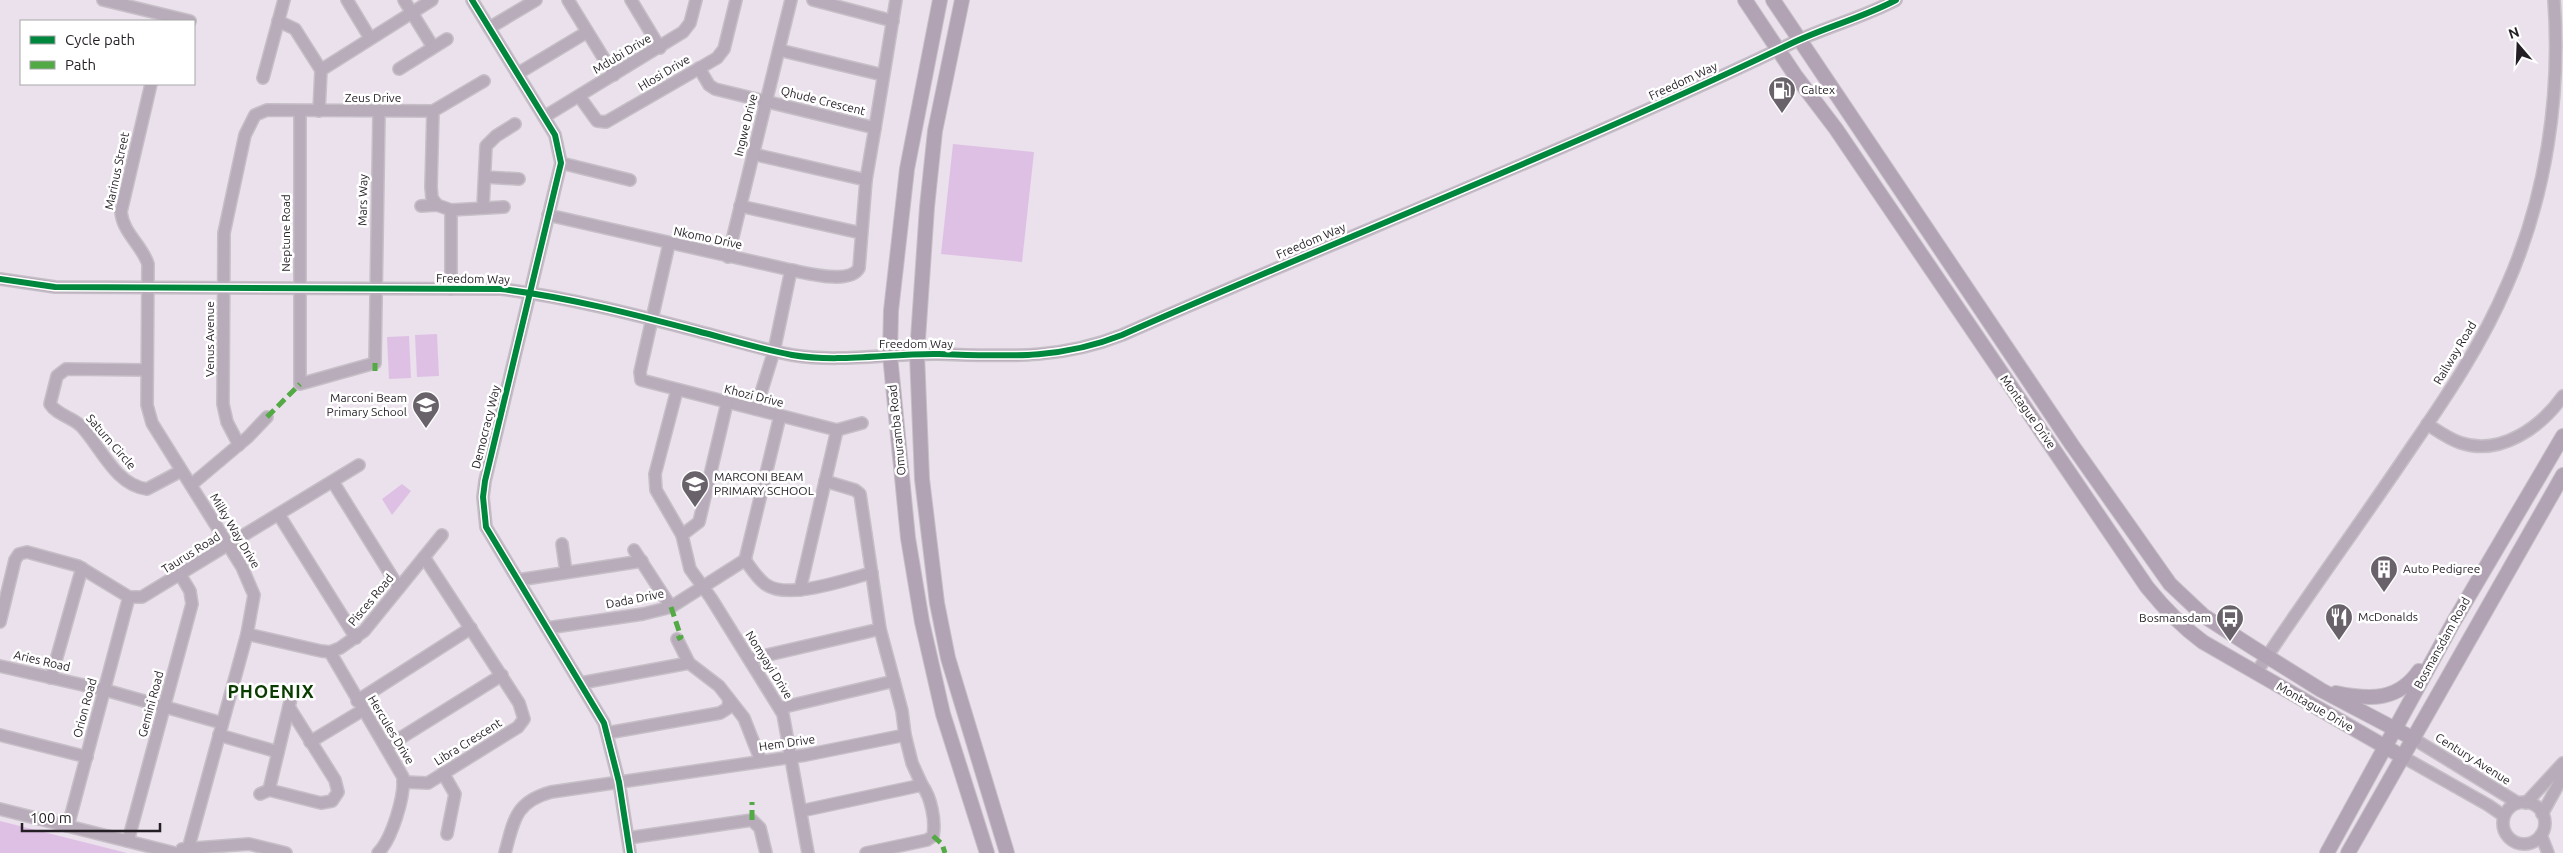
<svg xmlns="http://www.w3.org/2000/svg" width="2563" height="853" font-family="Ubuntu,sans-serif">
<rect width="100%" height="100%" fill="#eae1ec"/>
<g fill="#dfc0e5">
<path d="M953,144L1034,152L1022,262L941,254Z"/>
<path d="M437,334L439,376L417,377L415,335Z"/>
<path d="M409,336L411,378L389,379L387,337Z"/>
<path d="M402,484L411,491L392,515L382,499Z"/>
<path d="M0,821L127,853H0Z"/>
</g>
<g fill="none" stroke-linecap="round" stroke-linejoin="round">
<g stroke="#c6bfc7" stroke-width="14">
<g id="minor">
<path d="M103,0L190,21"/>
<path d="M347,0L370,38"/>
<path d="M404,0L433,47"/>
<path d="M472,0L555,135L561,163L485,481L483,497L486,527L604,723L619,782L630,853"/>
<path d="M568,0L614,75"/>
<path d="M631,0L660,48"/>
<path d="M813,0L893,21"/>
<path d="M278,21L295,29L321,70L319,111"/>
<path d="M489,28L536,0"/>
<path d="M779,50L883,75"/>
<path d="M699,68L709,85L715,89L875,128L866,180L753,154"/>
<path d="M399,69L447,39"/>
<path d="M321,70L432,0"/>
<path d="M517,74L587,32"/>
<path d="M263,78L284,0"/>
<path d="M151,84L121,212C123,233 142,245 148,264L147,405L152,423L242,567L254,595L247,634L187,853"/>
<path d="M579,96L597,121L606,122L717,58L724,49L736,0"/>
<path d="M300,111V384L375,363L379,112"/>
<path d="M433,111L431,187L432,198L437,205"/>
<path d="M544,117L683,32L690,23L696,0"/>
<path d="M875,128L896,0"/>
<path d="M561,163L630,180"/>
<path d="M485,177L519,179"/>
<path d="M421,206L437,205L451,210L504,207"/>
<path d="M740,206L861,233"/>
<path d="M483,207L486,146L496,136L515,124"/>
<path d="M548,215L791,270C807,273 850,285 859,268L866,180"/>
<path d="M669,244L640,372L641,380L837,430L862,423"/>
<path d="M728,257L791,0"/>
<path d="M0,279L55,287L501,289C566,297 633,314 697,331C728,339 760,349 792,355C840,363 891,353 939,354C1005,356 1059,360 1122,335C1344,237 1571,149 1790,44C1825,27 1862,18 1896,0"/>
<path d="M451,289V210"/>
<path d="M147,370L66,369L57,376L50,404C57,415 72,417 81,426C101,447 115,485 147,489L181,471"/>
<path d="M677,390L655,474L656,490L682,535L690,569L711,598L783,714L808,853"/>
<path d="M756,409L774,351L791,270"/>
<path d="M2427,424C2438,431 2449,439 2461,443C2501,456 2541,427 2563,396"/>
<path d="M239,445L227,422L223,404L224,233L245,135L255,115L267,110L433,111L484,81"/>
<path d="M825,481L855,490L860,494L880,629L894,681"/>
<path d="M333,482L399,588"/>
<path d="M191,485L248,437L267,417"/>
<path d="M279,515L356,638"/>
<path d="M682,535L699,522L727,403"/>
<path d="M562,544L566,572"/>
<path d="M634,550L671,607"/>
<path d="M745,560L780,416"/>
<path d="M745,560C751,568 757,578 765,584C788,601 846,579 872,573"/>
<path d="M518,580L642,561"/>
<path d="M800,590L837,430"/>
<path d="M0,622L15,560L19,554L27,552L78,566L129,597H142L359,465"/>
<path d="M547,628L643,614L671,607L745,560"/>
<path d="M247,634L321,651L330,652L340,648L364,631L442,535"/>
<path d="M677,639L689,663L719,686L744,718L761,761"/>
<path d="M330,652L403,777C405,796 392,839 378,853"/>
<path d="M750,659L880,629"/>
<path d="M0,666L105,690L222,723"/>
<path d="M2256,673C2306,597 2360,524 2411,448C2447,396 2482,344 2507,285C2546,197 2561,96 2554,0"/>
<path d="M51,678L82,568"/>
<path d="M581,683L689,663"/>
<path d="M357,701L471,628"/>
<path d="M780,708L894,681L902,711L905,735"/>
<path d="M607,733L720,713L728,708L729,699"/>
<path d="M0,735L87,757"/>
<path d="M219,735L278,752"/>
<path d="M2414,739L2518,803"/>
<path d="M310,742L363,710"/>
<path d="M386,747L502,675"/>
<path d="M2403,757L2488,805L2504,816"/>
<path d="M443,773L455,794L447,834"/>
<path d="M403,782L428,783L518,727L524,719L519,703L424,557"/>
<path d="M269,790L321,803L332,801L338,792L335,780L289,707"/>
<path d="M260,794L269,790L291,698"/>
<circle cx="2524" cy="823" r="21"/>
<path d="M2526,803L2563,763"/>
<path d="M0,809L175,853"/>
<path d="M801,811L922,785C931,797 936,821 933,836L927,840L866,853"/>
<path d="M2542,814L2563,776"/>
<path d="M68,826L129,597"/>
<path d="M2541,835L2548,853"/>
<path d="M628,838L752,820L760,828L766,853"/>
<path d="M128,841L192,604L190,591L181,576"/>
<path d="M182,849L249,844L286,853"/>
<path d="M505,853C514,820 515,802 551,792L806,755L905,735L912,763L922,785"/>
</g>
</g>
<g stroke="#c6bfc7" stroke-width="16">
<g id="major">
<path d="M940,0L907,169L891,311L890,355L908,538L922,622L943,714L987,853"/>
<path d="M962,0L935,131L927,207L917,354L922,479L937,603L948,658L1007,853"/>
<path d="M1745,0L1795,75L1836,129L2147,587C2164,608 2181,626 2203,642L2403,757"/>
<path d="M1773,0L2072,445L2170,584L2204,616L2252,647L2321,690L2414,739"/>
<path d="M2336,693C2370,700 2398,701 2419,671"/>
<path d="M2327,853L2453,623L2563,436"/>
<path d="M2348,853L2563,475"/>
</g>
</g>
<use href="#minor" stroke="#b8abba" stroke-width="11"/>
<use href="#major" stroke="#b1a3b4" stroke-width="14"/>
<g stroke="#53aa44" stroke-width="5" stroke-dasharray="10 5" stroke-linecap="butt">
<path d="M375,363V371"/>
<path d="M267,417L300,384"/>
<path d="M671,607L681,637L677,639"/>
<path d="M752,820V802"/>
<path d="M933,836L942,844L945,853"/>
</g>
<g stroke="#fff" stroke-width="9">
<g id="cycleway">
<path d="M472,0L555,135L561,163L485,481L483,497L486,527L604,723L619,782L630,853"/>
<path d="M0,279L55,287L501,289C566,297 633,314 697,331C728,339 760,349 792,355C840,363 891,353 939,354C1005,356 1059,360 1122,335C1344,237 1571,149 1790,44C1825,27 1862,18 1896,0"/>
</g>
</g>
<use href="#cycleway" stroke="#00873e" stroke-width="6"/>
</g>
<defs>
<g id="fuel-pin" transform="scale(1.4375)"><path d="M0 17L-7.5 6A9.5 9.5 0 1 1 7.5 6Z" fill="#69626b" stroke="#fff"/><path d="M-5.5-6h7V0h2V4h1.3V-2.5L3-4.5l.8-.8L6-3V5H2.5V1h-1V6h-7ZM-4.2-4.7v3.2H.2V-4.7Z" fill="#fff"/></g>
<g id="school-pin" transform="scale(1.4375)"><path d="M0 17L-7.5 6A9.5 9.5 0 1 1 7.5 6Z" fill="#69626b" stroke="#fff"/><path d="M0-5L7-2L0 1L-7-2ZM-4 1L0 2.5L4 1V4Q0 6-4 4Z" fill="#fff"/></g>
<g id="building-pin" transform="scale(1.4375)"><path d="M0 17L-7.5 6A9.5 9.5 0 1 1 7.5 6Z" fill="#69626b" stroke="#fff"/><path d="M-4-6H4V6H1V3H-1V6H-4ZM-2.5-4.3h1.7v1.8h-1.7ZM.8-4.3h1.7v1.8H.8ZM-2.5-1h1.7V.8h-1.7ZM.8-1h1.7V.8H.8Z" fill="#fff"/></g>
<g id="restaurant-pin" transform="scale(1.4375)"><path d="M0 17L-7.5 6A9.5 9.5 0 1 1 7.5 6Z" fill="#69626b" stroke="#fff"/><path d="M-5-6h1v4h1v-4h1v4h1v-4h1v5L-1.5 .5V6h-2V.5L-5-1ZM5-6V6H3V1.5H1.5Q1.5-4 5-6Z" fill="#fff"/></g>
<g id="bus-pin" transform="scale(1.4375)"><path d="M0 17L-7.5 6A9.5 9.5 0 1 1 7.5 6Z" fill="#69626b" stroke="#fff"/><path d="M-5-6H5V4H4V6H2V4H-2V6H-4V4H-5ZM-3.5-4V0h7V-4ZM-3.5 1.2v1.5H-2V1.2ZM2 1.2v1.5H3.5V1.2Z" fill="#fff"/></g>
</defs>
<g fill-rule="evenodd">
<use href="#fuel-pin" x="1782" y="90"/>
<use href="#school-pin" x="426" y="405"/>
<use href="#school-pin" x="695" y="484"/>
<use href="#building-pin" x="2384" y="569"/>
<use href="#restaurant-pin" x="2339" y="617"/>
<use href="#bus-pin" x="2230" y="618"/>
</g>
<g text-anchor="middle" stroke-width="5" stroke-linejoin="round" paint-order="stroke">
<g font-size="12" fill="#241e25" stroke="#fff">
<text transform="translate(622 54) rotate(-31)" y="4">Mdubi Drive</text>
<text transform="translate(664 73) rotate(-31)" y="4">Hlosi Drive</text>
<text transform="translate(1683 81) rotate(-25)" y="4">Freedom Way</text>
<text x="373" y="102">Zeus Drive</text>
<text transform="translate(823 101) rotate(14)" y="4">Qhude Crescent</text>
<text transform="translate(746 125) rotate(-76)" y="4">Ingwe Drive</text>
<text transform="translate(117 171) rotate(-78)" y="4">Marinus Street</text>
<text transform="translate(363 200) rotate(-89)" y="4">Mars Way</text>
<text transform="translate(286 233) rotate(-90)" y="4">Neptune Road</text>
<text transform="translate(708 238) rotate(12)" y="4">Nkomo Drive</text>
<text transform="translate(1311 241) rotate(-23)" y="4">Freedom Way</text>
<text transform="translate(473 279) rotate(1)" y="4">Freedom Way</text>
<text transform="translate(210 339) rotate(-90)" y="4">Venus Avenue</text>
<text x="916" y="348">Freedom Way</text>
<text transform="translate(2455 353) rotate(-59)" y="4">Railway Road</text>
<text transform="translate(754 396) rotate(14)" y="4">Khozi Drive</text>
<text transform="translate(2028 412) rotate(55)" y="4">Montague Drive</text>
<text transform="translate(486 427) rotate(-76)" y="4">Democracy Way</text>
<text transform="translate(897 430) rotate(-96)" y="4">Omuramba Road</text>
<text transform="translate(111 442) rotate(49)" y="4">Saturn Circle</text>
<text transform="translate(235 531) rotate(59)" y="4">Milky Way Drive</text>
<text transform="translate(191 553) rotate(-32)" y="4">Taurus Road</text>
<text transform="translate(635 599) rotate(-11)" y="4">Dada Drive</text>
<text transform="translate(371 600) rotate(-50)" y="4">Pisces Road</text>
<text transform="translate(2442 643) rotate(-61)" y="4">Bosmansdam Road</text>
<text transform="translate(42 661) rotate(13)" y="4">Aries Road</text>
<text transform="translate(769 665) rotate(58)" y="4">Nomyayi Drive</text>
<text transform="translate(151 704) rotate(-75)" y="4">Gemini Road</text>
<text transform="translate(2315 707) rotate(30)" y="4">Montague Drive</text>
<text transform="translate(85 708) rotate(-75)" y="4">Orion Road</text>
<text transform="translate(391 730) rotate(59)" y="4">Hercules Drive</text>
<text transform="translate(468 742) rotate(-32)" y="4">Libra Crescent</text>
<text transform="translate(787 743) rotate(-8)" y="4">Hem Drive</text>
<text transform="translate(2473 759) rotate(32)" y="4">Century Avenue</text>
</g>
<g font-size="12" fill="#241e25" stroke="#fff" text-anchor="start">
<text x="1801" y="94">Caltex</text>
<text x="407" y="402" text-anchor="end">Marconi Beam<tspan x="407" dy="14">Primary School</tspan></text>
<text x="714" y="481">MARCONI BEAM<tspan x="714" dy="14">PRIMARY SCHOOL</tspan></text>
<text x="2403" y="573">Auto Pedigree</text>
<text x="2358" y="621">McDonalds</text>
<text x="2211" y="622" text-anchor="end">Bosmansdam</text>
</g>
<g font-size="18" font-weight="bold" letter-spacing="1" fill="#0a3c01" stroke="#fff">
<text x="271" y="698">PHOENIX</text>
</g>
</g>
<rect x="20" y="20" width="175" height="65" fill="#ffffff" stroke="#a7a5a8"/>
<rect x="30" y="36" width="25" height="8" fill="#00873e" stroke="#a7a5a8"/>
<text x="65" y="45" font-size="15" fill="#241e25">Cycle path</text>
<rect x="30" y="61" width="25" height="8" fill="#53aa44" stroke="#a7a5a8"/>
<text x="65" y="70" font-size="15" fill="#241e25">Path</text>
<g transform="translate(2518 45) rotate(341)" stroke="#ffffff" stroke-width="4" paint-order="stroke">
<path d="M0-4L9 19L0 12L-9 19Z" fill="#241e25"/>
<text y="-8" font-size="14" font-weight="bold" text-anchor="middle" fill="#241e25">N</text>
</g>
<path d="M22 823v8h138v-8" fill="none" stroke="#241e25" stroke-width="2.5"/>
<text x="30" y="823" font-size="15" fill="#241e25" stroke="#ffffff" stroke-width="4" paint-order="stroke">100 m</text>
</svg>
